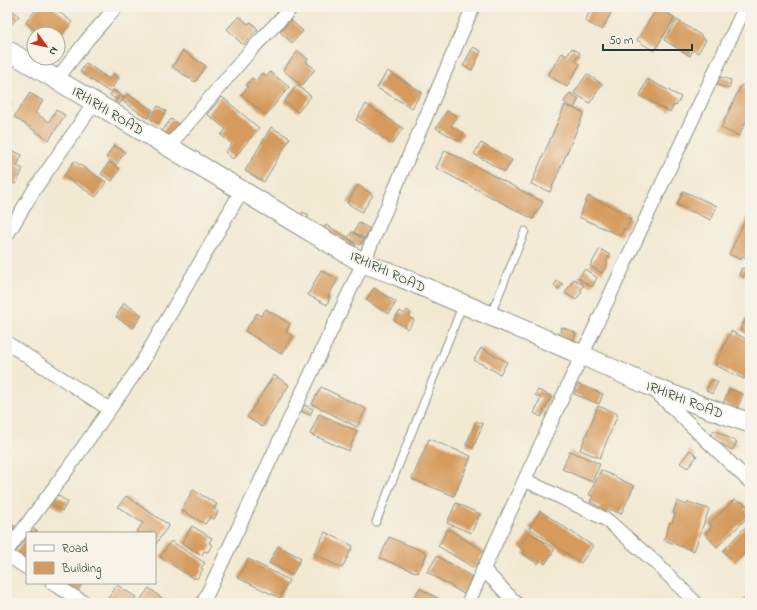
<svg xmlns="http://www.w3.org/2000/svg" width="757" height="610" font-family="'Indie Flower',sans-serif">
<rect width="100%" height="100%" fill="#f7f3e8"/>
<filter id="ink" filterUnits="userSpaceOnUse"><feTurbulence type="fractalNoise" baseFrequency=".025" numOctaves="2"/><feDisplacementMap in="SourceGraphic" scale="8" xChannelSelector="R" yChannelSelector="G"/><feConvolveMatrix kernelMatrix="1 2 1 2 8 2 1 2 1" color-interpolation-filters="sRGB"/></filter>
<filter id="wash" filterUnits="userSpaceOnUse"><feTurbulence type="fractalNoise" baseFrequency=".012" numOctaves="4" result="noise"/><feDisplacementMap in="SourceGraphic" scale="16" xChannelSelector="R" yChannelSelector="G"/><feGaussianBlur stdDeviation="0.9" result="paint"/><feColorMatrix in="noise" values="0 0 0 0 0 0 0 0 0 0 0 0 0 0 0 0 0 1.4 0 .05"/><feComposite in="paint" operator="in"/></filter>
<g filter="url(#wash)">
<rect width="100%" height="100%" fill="#f2e9d3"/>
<g id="blocks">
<g fill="#d59a5c">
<path d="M7,7H9L19,16L8,28L7,27Z"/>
<path d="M38,7H53L72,22L58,40V34H45L41,31L39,34L26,22Z"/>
<path d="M592,7H614L602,30L585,21Z"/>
<path d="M658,7L675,18L654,51L637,40Z"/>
<path d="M239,16L248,24L251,22L258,29L243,45L227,29Z"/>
<path d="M290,20L303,31L292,43L280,32Z"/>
<path d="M677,20L702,36L701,37L706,40L698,53L693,50L690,56L664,40Z"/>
<path d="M473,47L481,51L472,70L463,66Z"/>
<path d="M572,48L580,53L575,61L580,64L567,87L548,75L562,53L567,56Z"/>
<path d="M183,51L206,66L195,82L172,67Z"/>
<path d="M298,51L308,59L306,62L315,69L302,86L283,70Z"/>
<path d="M86,63L109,79L113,74L119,78L109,92L80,72Z"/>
<path d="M387,71L422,92L412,108L377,88Z"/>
<path d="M270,72L289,87L266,115L241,95L248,87L246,85L252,78L256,81L262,73L267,76Z"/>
<path d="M587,74L602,84L590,103L574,93Z"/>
<path d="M720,77L731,80L729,89L717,85Z"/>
<path d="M647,79L681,97L676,106L674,105L670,112L640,96Z"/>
<path d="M297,85L311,96L298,112L284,102Z"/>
<path d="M741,85L750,89V120L747,119L739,136L721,128Z"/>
<path d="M113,90L119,94L115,99L110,95Z"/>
<path d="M30,93L43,101L35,113L49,122L56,110L65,115L49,140L14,117Z"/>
<path d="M570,93L579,99L574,108L564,102Z"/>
<path d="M127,94L153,110L148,118L122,101Z"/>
<path d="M120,95L124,98L118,106L114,103Z"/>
<path d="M222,97L259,128L233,159L225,152L232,144L221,135L226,129L207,114Z"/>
<path d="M7,101L12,104L7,111Z"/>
<path d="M366,104L403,128L392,144L356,120Z"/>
<path d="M565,105L584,113L550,192L531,184Z"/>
<path d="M158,106L166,111L158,124L150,118Z"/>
<path d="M447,111L457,116L451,126L464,133L459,141L436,128Z"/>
<path d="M171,119L181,126L173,136L170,134L167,139L160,134Z"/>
<path d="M271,127L290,138L264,182L245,171Z"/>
<path d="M481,143L512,160L505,172L474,154Z"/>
<path d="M114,145L125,152L116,165L106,158Z"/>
<path d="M7,148L22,155L17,166L23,169L16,184L9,181L7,185Z"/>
<path d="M445,150L543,202L533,219L436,168Z"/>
<path d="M74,161L106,182L96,197L64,176Z"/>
<path d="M109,162L120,169L112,181L101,174Z"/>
<path d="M358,185L373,195L362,212L347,203Z"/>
<path d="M683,191L717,206L711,220L677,205Z"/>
<path d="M588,196L630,215L629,218L631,219L626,229L624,228L621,236L579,217Z"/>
<path d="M7,198L11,200L7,208Z"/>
<path d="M750,210V260L742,256L741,260L729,254Z"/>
<path d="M303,212L309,215L304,224L298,221Z"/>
<path d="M359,223L370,229L365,238L354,232Z"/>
<path d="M326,225L347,237L343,244L322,231Z"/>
<path d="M352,232L364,239L360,245L348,238Z"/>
<path d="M348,239L356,245L352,251L344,246Z"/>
<path d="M600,249L610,255L606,262L608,263L602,273L590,266Z"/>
<path d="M742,268L747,270L744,277L739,274Z"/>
<path d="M585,269L597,278L592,287L578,278Z"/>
<path d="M321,270L338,279L328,296L330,297L327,305L308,295Z"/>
<path d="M574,279L584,285L580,290L582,291L576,300L565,293Z"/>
<path d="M557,281L563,284L559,289L554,286Z"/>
<path d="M374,288L396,302L389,314L366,300Z"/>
<path d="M124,303L142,315L133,328L116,317Z"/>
<path d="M266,309L290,324L286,332L293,336L281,354L245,331L257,313L261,316Z"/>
<path d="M407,310L411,313L409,317L414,320L408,329L394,320L400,311L404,314Z"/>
<path d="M748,314L750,315V335L740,330Z"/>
<path d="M562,327L576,333L572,344L558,338Z"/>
<path d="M731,331L750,341V367L744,379L715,365Z"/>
<path d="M481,348L507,362L500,374L474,360Z"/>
<path d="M274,375L289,385L262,427L247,417Z"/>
<path d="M712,379L718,382L712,394L706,390Z"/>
<path d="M578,384L603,394L599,404L574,394Z"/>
<path d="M321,387L366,409L357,427L312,404Z"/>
<path d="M729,389L743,394L737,409L723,404Z"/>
<path d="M538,390L551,396L541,417L534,413L541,398L535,395Z"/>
<path d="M304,405L313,409L310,415L301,411Z"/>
<path d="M598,406L618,414L600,458L580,450Z"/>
<path d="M319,414L357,431L349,451L310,434Z"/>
<path d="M476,421L483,424L473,448L466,445Z"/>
<path d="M714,430L737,442L732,450L710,438Z"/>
<path d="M429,439L471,456L454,496L412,479Z"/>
<path d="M690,450L697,456L688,468L680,463Z"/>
<path d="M570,451L600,464L592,482L562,469Z"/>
<path d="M601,470L634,486L621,514L610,509L607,516L598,512L600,507L590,502L593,496L589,495Z"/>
<path d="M193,490L217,504L214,509L218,512L214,519L210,517L205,524L181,510Z"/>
<path d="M54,493L68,502L62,511L48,502Z"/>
<path d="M126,496L169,525L155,545V533H136L143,523L118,507Z"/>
<path d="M735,499L739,503L741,501L748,507L745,510L750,515L717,547L705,534L712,527L709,524Z"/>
<path d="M677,501L687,505L688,502L709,509L694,551L664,540L670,522L672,523L675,514L673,513Z"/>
<path d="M456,503L480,514L471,533L447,523Z"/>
<path d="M540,511L593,546L581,563L529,528Z"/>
<path d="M7,520L19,530L7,546Z"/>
<path d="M750,522V547L735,563L723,551Z"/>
<path d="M192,526L212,538L209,543L212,545L208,552L204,551L202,555L182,543Z"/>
<path d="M34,529L39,533H30Z"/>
<path d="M448,529L485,552L474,568L438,546Z"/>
<path d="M325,532L353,546L342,568L314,554Z"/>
<path d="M529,532L555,549L545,564L540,560L538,564L523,554L525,551L519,547Z"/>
<path d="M27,537V562L15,553Z"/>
<path d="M389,537L427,553L418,573L380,558Z"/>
<path d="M171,541L205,563L201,568L203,569L197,579L195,577L194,579L160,557Z"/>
<path d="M278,546L301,558L292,575L269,563Z"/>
<path d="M437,556L474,578L464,594L427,572Z"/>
<path d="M248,559L289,580L280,598L238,578Z"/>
<path d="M57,583H82L77,593Z"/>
<path d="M117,585L136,597L132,603H105Z"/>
<path d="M149,588L168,603H138Z"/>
<path d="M420,588L445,603H410Z"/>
<path d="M750,594V603H741Z"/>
</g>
</g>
</g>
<g filter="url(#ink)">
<use href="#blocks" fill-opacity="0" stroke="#889384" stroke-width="1"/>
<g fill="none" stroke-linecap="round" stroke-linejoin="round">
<g stroke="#889384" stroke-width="9">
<g id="lane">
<path d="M491,314L525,231"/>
<path d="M376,522L463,304"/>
</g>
</g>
<g stroke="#889384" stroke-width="15">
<g id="street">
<path d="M57,79L87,40L116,7"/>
<path d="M169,146L250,51L292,7"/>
<path d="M7,235L34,190L95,102"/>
<path d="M7,343L109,409"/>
<path d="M655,391L750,482"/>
<path d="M525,480L607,520L657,564L696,603"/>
<path d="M7,551L67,470L140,366L242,190"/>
<path d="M7,555L27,568"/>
<path d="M483,569L516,603"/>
<path d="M52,583L85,603"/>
<path d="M203,603L363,263L473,7"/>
<path d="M468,603L582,355L745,7"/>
</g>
</g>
<g stroke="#889384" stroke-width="21">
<path id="secondary" d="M7,50L363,263L396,275L463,304L582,355L650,386L707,408L750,423"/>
</g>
<use href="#lane" stroke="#fff" stroke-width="7"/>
<use href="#street" stroke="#fff" stroke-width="13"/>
<use href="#secondary" stroke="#fff" stroke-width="19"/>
</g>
</g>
<g text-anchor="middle" stroke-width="3.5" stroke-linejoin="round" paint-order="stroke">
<g font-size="14" fill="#1f3d34" stroke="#f7f3e8">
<text transform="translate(108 110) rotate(31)" y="5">IRHIRHI ROAD</text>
<text transform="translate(388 271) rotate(24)" y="5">IRHIRHI ROAD</text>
<text transform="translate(685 399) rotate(21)" y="5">IRHIRHI ROAD</text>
</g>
</g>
<rect width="757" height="610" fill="none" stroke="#f7f3e8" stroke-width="24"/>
<rect x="26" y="532" width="130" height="52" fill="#f7f3e8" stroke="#a1aaa0"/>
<rect x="34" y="545" width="20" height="6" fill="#ffffff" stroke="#a1aaa0"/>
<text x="62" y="552" font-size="12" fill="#1f3d34">Road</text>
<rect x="34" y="562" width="20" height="12" fill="#d59a5c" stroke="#a1aaa0"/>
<text x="62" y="572" font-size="12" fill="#1f3d34">Building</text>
<g transform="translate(46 46) rotate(123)"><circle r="19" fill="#f7f3e8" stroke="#a1aaa0"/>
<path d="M0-3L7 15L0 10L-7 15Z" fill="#c8321e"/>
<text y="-6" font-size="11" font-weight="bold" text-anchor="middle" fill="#1f3d34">N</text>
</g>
<path d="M603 44v6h89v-6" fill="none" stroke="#1f3d34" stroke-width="2"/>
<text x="609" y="44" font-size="12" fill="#1f3d34" stroke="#f7f3e8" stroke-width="3" paint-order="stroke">50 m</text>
</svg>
